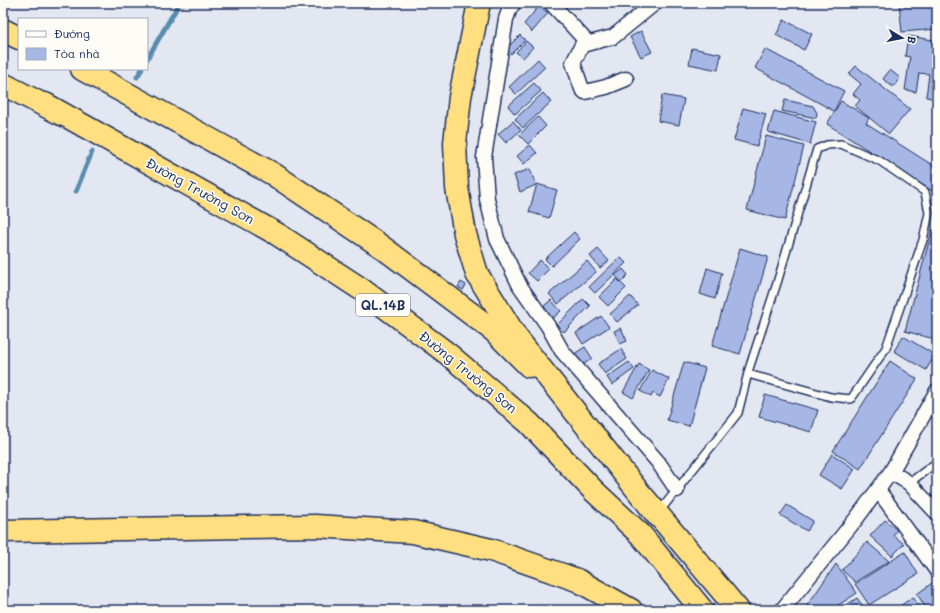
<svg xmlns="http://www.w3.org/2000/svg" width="940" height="613" font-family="Mali,sans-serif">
<rect width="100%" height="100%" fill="#e3e7f2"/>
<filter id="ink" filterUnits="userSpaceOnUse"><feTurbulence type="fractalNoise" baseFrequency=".025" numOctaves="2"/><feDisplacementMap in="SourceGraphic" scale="8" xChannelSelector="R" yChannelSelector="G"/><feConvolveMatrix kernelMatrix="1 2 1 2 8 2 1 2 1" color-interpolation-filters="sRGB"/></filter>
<g filter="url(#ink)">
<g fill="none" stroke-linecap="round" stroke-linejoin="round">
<g stroke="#588bad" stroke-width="5">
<path d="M147,59L176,9L178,3"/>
<path d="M137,77L142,69"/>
<path d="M76,191L92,152"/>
</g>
</g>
<g fill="#a6b7e6" stroke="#1b2f5e">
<path d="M899,3H937V29L902,32Z"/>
<path d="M539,6L548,13L532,32L524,24Z"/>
<path d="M784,20L812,34L804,50L776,35Z"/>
<path d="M641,31L652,52L641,57L630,37Z"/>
<path d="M520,35L525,40L511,54L506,49Z"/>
<path d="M908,36L933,40V45L937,46V99L926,97L929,74L919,73L916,92L905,90L910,57L905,56Z"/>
<path d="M526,41L533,47L523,58L516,52Z"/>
<path d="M692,48L721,54L718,70L689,64Z"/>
<path d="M765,49L844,91L834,111L755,68Z"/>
<path d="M538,59L545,67L516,94L509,87Z"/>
<path d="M856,66L910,109L889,134L855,106L860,100L853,94L861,84L849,74Z"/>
<path d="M890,70L900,78L893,87L883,79Z"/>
<path d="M534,83L541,91L515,114L508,106Z"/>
<path d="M543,93L551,102L523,128L515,119Z"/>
<path d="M662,95L684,99L679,125L658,121Z"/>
<path d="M785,100L813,106L817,113L816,118L782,111Z"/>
<path d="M841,101L869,118L866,123L937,168V194L827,124Z"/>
<path d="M743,108L766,114L757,146L734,140Z"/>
<path d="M774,111L816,122L810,144L768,132Z"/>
<path d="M538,117L546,126L528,144L519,135Z"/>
<path d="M513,121L521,130L506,143L498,134Z"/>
<path d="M766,136L804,146L785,220L747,210Z"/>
<path d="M530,145L537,153L524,164L517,156Z"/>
<path d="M530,169L536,185L520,192L514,175Z"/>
<path d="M537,184L557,190L549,218L529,212Z"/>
<path d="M932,230L937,232V328L934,339L905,331Z"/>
<path d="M574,232L580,239L552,266L545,259Z"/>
<path d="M740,248L768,257L740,354L712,346Z"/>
<path d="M598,249L609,261L600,268L590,256Z"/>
<path d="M620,257L626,263L595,293L589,287Z"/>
<path d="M540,260L549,269L537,281L528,273Z"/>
<path d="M587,261L596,272L558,304L549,294Z"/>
<path d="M707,268L722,273L715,299L700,294Z"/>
<path d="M623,269L628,275L621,282L615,275Z"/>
<path d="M617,279L626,288L608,306L599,297Z"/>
<path d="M461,282L466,285L463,290L458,287Z"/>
<path d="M630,296L638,305L617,322L610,314Z"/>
<path d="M583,299L590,306L564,332L557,325Z"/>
<path d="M551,300L561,311L548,322L538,311Z"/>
<path d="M601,316L609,327L583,344L576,333Z"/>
<path d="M621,328L627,341L620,344L614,331Z"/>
<path d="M903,336L935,355L926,370L894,351Z"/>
<path d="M585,347L592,358L582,366L574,354Z"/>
<path d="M621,349L627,359L605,374L598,364Z"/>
<path d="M890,361L917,379L860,469L833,451Z"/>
<path d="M629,362L634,369L612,385L607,377Z"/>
<path d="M684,362L705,368L689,426L667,420Z"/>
<path d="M639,364L649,370L633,398L623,392Z"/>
<path d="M652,370L669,379L660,397L653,393L651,397L640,391Z"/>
<path d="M765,395L818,410L811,432L759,417Z"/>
<path d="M832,454L855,469L842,489L819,475Z"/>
<path d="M787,505L813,521L807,531L780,515Z"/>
<path d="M885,520L897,530L893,535L904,544L892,556L870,536Z"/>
<path d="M867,542L889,561L855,582L842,570Z"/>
<path d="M905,552L918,574L869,605L855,584Z"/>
<path d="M836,564L857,593L831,610H804Z"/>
<path d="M935,581L937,585V610H923L926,608L917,594Z"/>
<path d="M913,597L921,609L894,610Z"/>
<path d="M857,598L866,610H839Z"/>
</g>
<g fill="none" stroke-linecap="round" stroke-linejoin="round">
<g stroke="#1b2f5e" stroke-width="10">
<g id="service">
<path d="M909,483L937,462"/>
<path d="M659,512L738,413L749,369L777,283L817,149L827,145L841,144L880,161L925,192L929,213L923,240L886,348L851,399L831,397L748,374"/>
</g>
</g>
<g stroke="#1b2f5e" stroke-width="17">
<g id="minor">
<path d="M514,3L510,8L506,19L484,157L487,199L497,239L520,286L548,326L562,351L658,462L677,490"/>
<path d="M551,3L588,43"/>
<path d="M626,79L606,87L585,92L582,89L573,63L582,45L613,37L655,3"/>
<path d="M891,472L909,483L937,513"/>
<path d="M878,490L937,571"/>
<path d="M782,610L856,519L891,472L937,391"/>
</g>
</g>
<g stroke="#1b2f5e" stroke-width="25">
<g id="trunk">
<path d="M3,30L19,38"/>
<path d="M82,69L273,174L382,247L494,331L529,366"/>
<path d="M45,104L277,234L361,289L448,354L529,423L594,491L641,535L702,610"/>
<path d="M645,499L738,610"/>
</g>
</g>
<g stroke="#1b2f5e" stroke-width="25">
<g id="motorway">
<path d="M479,3L460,97L455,143L457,188L465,234L477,274L516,337L657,515"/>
<path d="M3,84L61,114"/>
<path d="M3,531L315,526L413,532L491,550L577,580L631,610"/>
</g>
</g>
<use href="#service" stroke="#fdfcf7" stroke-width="7"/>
<use href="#minor" stroke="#fdfcf7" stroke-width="14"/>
<use href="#trunk" stroke="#ffdf80" stroke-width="22"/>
<use href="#motorway" stroke="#ffdf80" stroke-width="22"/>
</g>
</g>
<g text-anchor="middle" stroke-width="3" stroke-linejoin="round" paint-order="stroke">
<rect fill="#fdfcf7" stroke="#5f6c8c" stroke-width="1" x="356" y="294" width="54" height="22" rx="3"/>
<g font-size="13" font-weight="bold" fill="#1b2f5e">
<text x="383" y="310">QL.14B</text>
</g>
<g font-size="14" fill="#1b2f5e" stroke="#fdfcf7">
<text transform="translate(200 191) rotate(29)" y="5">Đường Trường Sơn</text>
<text transform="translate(468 372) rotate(39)" y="5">Đường Trường Sơn</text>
</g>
</g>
<rect width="940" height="613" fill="none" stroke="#fdfcf7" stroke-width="16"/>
<rect x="8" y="8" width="924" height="597" fill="none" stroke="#1b2f5e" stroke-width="1.5" filter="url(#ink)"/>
<rect x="18" y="18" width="130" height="52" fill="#fdfcf7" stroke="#a3aaba"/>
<rect x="26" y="31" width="20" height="6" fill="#fdfcf7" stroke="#a3aaba"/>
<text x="54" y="38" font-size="12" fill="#1b2f5e">Đường</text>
<rect x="26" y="48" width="20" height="12" fill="#a6b7e6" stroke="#a3aaba"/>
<text x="54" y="58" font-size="12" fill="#1b2f5e">Tòa nhà</text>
<g transform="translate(902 38) rotate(100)" stroke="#fdfcf7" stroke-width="3" paint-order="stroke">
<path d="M0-3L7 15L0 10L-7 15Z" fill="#1b2f5e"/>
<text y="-6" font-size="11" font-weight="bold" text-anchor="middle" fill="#1b2f5e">B</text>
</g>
</svg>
